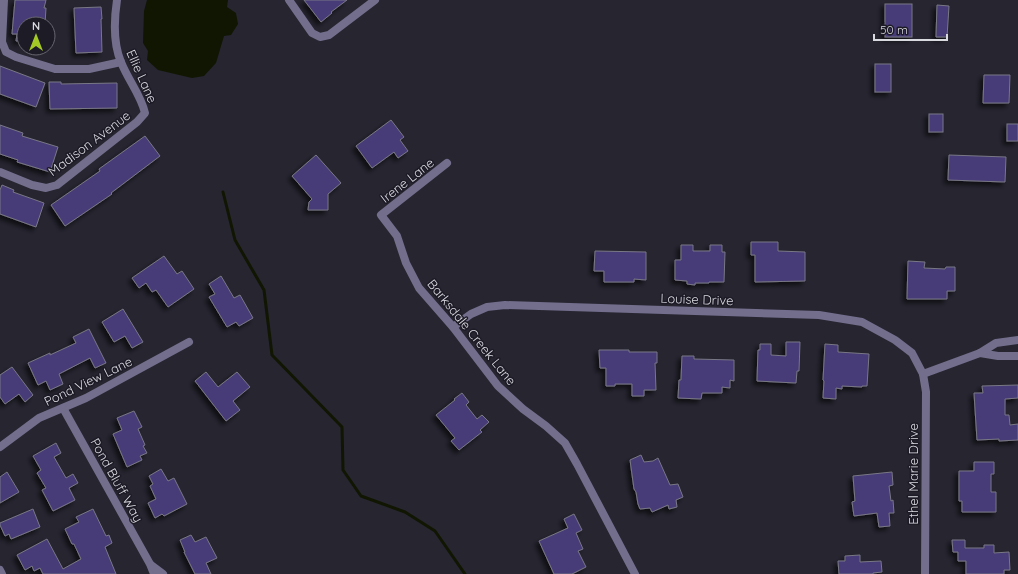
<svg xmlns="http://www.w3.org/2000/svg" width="1018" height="574" font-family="Quicksand,sans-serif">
<defs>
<filter id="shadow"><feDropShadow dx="-3.5" dy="3.5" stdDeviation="2" flood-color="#0009"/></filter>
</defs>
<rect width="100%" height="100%" fill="#262530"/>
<path fill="#101602" d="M147,0H228L227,7L236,13L238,24L231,35L224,36L216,63L204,76L192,78L158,70L147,60L148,51L143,43L144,11Z"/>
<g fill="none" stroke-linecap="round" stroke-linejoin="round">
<path stroke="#101602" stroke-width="3" d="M223,192L235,240L264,290L272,355L342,427L343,470L361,496L405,512L435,531L465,574"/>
</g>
<g fill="#473a78" stroke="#797885" filter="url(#shadow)">
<path d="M15,0H46L44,8H46L45,24H24V41H16L17,34H12Z"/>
<path d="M304,0H347L331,12L332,13L321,22Z"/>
<rect x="885" y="4" width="27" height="33"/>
<path d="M937,5L949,6L947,37H936Z"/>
<path d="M101,7L102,19H101L102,52L76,53L74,8Z"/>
<rect x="875" y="64" width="16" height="28"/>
<path d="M0,66L45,83L36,107L0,94Z"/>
<path d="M984,75H1010L1009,103H983Z"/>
<path d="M49,82H61V84L117,83V108L50,109Z"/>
<rect x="929" y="114" width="14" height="18"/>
<path d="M391,120L404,137L400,140L408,151L398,158L394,152L372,168L356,146Z"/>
<rect x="1007" y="124" width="11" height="17"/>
<path d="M0,125L23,133L22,136L58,147L50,172L17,162L18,160L0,154Z"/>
<path d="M145,136L160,156L111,193L112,194L65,226L51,205L100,171L99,169Z"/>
<path d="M316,155L341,183L328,194V210H308L309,202L312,199L292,176Z"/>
<path d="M949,155L1006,157L1005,182L948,180Z"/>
<path d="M2,185L14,190L13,192L44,203L36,227L0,214V190Z"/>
<path d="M751,242H778V251L805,252V281L755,282V255H751Z"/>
<path d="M681,245H693V251H710V245H722V252H725L724,282H709V283H695V285L687,284V281L675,280V260H681Z"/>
<path d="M595,251L646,252V280L634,279V282H604V271H594Z"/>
<path d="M164,256L177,274L182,271L194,289L168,307L156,290L152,292L146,283L139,288L132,278Z"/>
<path d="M908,261L925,262L924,268L945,269L946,267H955V291H947V299H907Z"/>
<path d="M221,276L234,298L240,295L253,318L239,326L236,322L227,327L209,297L215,294L209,284Z"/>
<path d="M123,309L143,342L132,348L125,336L114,342L102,322Z"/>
<path d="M89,329L106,363L95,368L90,358L59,374L63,384L50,390L46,381L38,385L28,363L50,353V355L76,343L73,337Z"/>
<path d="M786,342H800L799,371H797L796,383L757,381L758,350H760V344H771V355L786,356Z"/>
<path d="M825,344L838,345V352L869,354L867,386H862V387L842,386V389L836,388V399L823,398L824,381L823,380Z"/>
<path d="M599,350H629V352H657V363H655L656,390H644V396H632V384H615V386H606V368H600Z"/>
<path d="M682,356H694V359L734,360V381L730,380V388L722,387V393H702L701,399L678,398L679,380H681Z"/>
<path d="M12,367L33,395L25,402L19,394L5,404L0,397V375Z"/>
<path d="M206,372L218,387L237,372L250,387L233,401L240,410L226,421L195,381Z"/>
<path d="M1018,385V398L1005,399V415H1009L1010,425L1018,424V440L999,441V439L977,440L974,393H983L982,386Z"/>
<path d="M462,393L469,402L466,405L477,419L482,415L489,422L480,430L482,432L459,450L451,441L455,438L436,415L455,400L454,399Z"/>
<path d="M134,411L142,427L138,429L145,445L143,446L147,453L140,456L142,460L127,467L113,434L122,430L117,418Z"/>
<path d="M56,443L61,453L54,457L66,478L73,474L78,483L69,488L75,500L53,511L42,490L46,488L37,473L41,470L33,456Z"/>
<path d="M641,455L644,462L653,461L658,458L670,485L678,484L683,497L676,500L677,507L669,509L668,505L652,512L650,508L640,509L638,504L636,492L634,489L630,460Z"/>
<path d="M974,462H994V474H991V492H996V512H962V501H959V471H974Z"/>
<path d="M161,469L168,481L174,478L187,504L164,516L162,514L155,518L148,503L156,499L150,486L153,484L149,476Z"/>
<path d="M7,472L19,492L0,503V477Z"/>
<path d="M892,472L893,485L889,486L891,501L893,500L894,513H889L890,526L879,527L877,513L854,516L852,502L855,501L853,476Z"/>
<path d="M33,509L40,527L11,539L9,534L5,536L0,525V523Z"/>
<path d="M93,509L106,536L109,535L112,543L105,547L116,574H43L40,568L34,571L32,566L25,570L17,555L47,539L63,569L81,559L74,544H72L65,529L79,522L76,517Z"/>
<path d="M574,514L582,530L576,533L583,549L578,551L586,567L572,574H554L539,541L568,528L564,519Z"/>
<path d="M191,535L195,542L206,537L217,558L206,563L211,574H195L184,552H185L180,540Z"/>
<path d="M952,540H965V548H984V545H994V553L1009,552L1010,570H1004V574H966V561H958V552H953Z"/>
<path d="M860,555V562L881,561L882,572L873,573V574H839L838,561H845V556Z"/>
</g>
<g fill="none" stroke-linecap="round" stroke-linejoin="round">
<g stroke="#726e8c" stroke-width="8">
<path d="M4,0L2,42L6,52L16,57L55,69H89L121,62"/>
<path d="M289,0L312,33L320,37L329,35L375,0"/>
<path d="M447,163L381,215L397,236L406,263L419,288L453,327L498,386L523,409L546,426L565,443L577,464L635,574"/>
<path d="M0,172L32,185L46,188L57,185L137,122L145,113C141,95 128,80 121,62C113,43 114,20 117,0"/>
<path d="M453,327L471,314L487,307L505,305L819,315L862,322L895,340L912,353L923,374L926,392L925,574"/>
<path d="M980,353L998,356H1018"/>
<path d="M923,374L980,353L996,343L1018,340"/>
<path d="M63,408L150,564L154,574"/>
<path d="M0,447L39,418L86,398L189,342"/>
<path d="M151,565L163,574"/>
<path d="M0,570L2,574"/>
</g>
</g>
<g text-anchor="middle" stroke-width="3" stroke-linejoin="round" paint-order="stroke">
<g font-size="13" fill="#d9d9e0" stroke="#1d1b26">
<text transform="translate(142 76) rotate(66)" y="5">Ellie Lane</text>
<text transform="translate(89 143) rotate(-37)" y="5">Madison Avenue</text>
<text transform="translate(407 180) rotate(-38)" y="5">Irene Lane</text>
<text transform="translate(697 299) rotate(2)" y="5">Louise Drive</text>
<text transform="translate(472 332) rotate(51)" y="5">Barksdale Creek Lane</text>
<text transform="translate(88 381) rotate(-26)" y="5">Pond View Lane</text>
<text transform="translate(913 474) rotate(-90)" y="5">Ethel Marie Drive</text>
<text transform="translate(117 480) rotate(61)" y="5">Pond Bluff Way</text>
</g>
</g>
<g transform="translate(36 36)"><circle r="19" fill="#1d1b26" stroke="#686770"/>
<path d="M0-3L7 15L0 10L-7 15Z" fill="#a3c927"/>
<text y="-6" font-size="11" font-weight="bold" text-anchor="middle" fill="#d9d9e0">N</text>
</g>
<path d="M874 34v6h73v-6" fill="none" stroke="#d9d9e0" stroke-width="2"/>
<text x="880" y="34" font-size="12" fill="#d9d9e0" stroke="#1d1b26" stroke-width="3" paint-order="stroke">50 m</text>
</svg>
